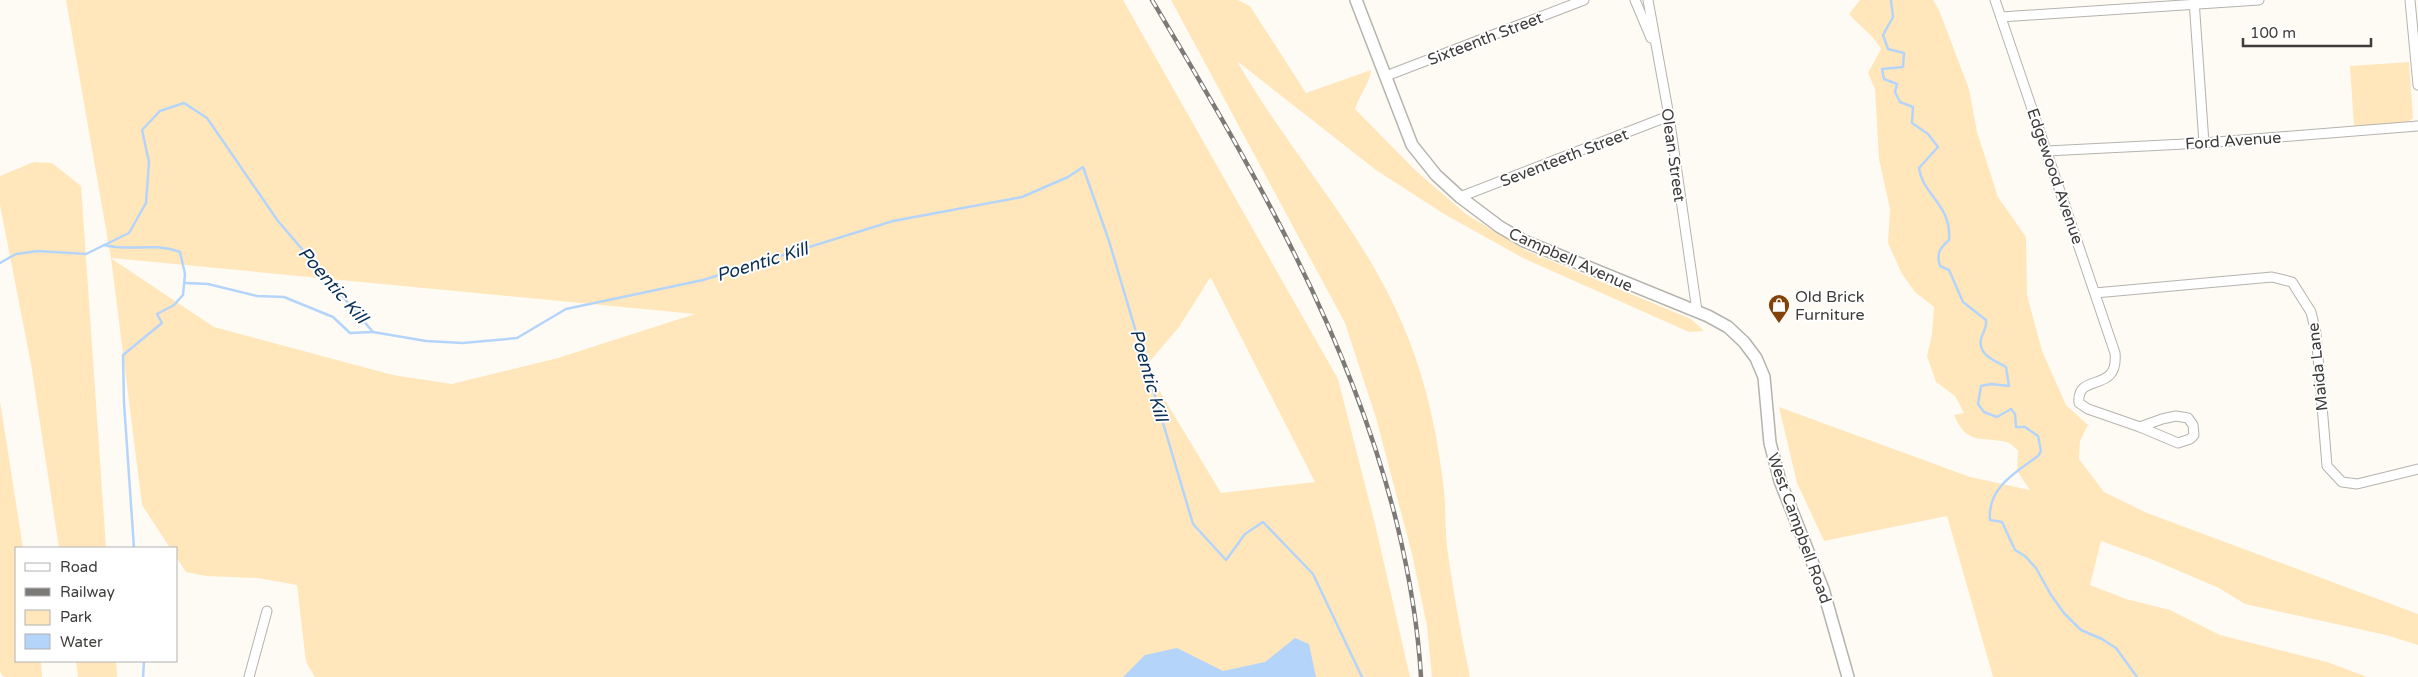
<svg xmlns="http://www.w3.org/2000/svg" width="2418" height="677" font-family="'Varela Round',sans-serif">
<rect width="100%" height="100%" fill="#fefbf5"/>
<g fill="#ffe7bb" fill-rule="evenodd">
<path d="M66,0H1123L1338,379L1375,524L1410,677H315L306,662L297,585L258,578L206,576L186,572L176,557V548H170L142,505L111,258ZM112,259V258L695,314L558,358L452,384L393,375L214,327ZM1210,278H1211L1315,482L1221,493L1145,367L1179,327Z"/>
<path d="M1171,0H1238L1250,6L1306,93L1371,70C1370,83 1359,96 1355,109L1416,171L1466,214L1525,250L1691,319L1704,331L1689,332L1523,258L1444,214L1376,170L1237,61C1291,156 1370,237 1409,340C1428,388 1438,439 1444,490C1446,509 1445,528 1447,547C1453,591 1461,634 1470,677H1432L1427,626L1412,554L1376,418L1345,323Z"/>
<path d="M1860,0H1933L1939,10L1969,89L1977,132L1998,197L2026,237L2027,295L2042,351L2066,405L2088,425L2080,441L2079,459L2104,492L2147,513L2418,614V645L2386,635L2245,604L2219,588L2151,559L2101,541L2090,585L2126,599L2170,610L2220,635L2327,662L2367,677H1993L1947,516L1824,541L1797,483L1779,407L1970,477L2030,490L2017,471L2018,451C2015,448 2011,443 2006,442C1981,436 1967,446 1954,415L1964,413L1955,396L1936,382L1927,356L1932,335L1934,307L1915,292L1902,274L1888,243L1890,209L1879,159L1875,89L1868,73L1881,49C1871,32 1861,28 1849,14Z"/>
<path d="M2409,62L2413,118L2406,123L2354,126L2350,66Z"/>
<path d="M34,162L52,163L81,186L106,548H59L31,364L0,205V176Z"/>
<path d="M0,401L23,548H16V661H41L42,677H4L0,672Z"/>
<path d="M76,661H116L117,677H78Z"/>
</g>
<path fill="#b4d4fa" d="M1295,638L1309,644L1316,677H1123L1145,655L1177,648L1223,671L1265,662Z"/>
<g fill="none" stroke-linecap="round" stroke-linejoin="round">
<g stroke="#b4d4fa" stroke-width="2.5">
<path d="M1891,0L1893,17L1883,35L1888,49L1904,53L1903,67L1882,69L1884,79L1897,84L1895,92L1900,102L1913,107L1912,123L1928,134L1938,147L1919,168C1922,194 1952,205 1949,240C1940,248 1936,253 1940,266L1949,270L1963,302L1986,320C1987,329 1983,331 1981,339C1978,355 1994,360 2006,367L2009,386L1991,384L1981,386L1978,404L1984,412L1997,417L2011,409L2015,414L2016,427H2025L2038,436L2041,451L2038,456C2016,472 1987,488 1990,520L2002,522L2015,550L2025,556L2036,568L2051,595L2064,613L2081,630L2102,639L2116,648L2137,677"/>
<path d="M104,245C131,252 154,242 180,252L185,274L183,295L174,305L157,314L162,323L123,355L124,403L134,548"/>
<path d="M0,263L16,254L38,251L86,254L129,233L146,203L149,162L142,130L160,111L184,103L207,118L278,221L373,332L426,341L463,343L517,338L566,309L703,280L893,221L1022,197L1068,177L1083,167L1109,241L1193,524L1226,560L1245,534L1263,522L1313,574L1362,677"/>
<path d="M185,283L208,284L257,296L284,297L333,317L350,333L373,332"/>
<path d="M143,677L144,661"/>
</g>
<g stroke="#b5b3ae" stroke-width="11">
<g id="minor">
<path d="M1635,0L1651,38"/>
<path d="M1648,0L1669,116L1697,311"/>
<path d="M1995,0L2115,353C2119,395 2076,371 2079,403L2088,409L2140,427"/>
<path d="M2194,0L2204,143"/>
<path d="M2410,0L2418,85"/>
<path d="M2001,17L2259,0"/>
<path d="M1386,76L1584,0"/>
<path d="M2047,151L2204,143L2418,126"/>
<path d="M1460,197L1669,116"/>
<path d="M2095,293L2272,277L2292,282L2311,312L2316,333L2327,466L2342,482L2357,484L2418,469"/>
<path d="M2176,416L2188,418L2193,425L2194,435L2190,439L2178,443L2140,427L2162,419Z"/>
<path d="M249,677L267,611"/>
</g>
</g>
<g stroke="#b5b3ae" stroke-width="14">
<path id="tertiary" d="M1356,0L1412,145L1436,175L1460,197L1500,227L1524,241L1708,316L1728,327L1744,342L1756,358L1764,377L1770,443L1780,481L1823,589L1848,677"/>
</g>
<use href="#minor" stroke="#fff" stroke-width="9"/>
<use href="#tertiary" stroke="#fff" stroke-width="11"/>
<g stroke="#7c7a77" stroke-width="4.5">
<path id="rail" d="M1152,0C1252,169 1349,331 1397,524C1409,574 1418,626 1421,677"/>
</g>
<use href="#rail" stroke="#fff" stroke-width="2.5" stroke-dasharray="8" stroke-linecap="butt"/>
</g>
<defs>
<g id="shop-pin" transform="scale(1.125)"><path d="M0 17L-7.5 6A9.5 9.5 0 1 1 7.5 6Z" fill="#834308" stroke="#fff"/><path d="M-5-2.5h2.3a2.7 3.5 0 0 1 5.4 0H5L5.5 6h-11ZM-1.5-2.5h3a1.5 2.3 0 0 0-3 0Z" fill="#fff"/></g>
</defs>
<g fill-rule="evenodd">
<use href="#shop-pin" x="1779" y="305"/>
</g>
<g text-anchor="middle" stroke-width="4" stroke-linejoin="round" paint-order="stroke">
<g font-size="16" fill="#3e3d3b" stroke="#fff">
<text transform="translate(1485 38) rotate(-21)" y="6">Sixteenth Street</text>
<text transform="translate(2233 140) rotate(-4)" y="6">Ford Avenue</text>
<text transform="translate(1674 155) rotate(82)" y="6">Olean Street</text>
<text transform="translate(1564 157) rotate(-21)" y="6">Seventeeth Street</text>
<text transform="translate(2056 176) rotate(71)" y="6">Edgewood Avenue</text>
<text transform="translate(1571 259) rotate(24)" y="6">Campbell Avenue</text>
<text transform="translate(2317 367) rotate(-96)" y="6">Maida Lane</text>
<text transform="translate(1800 528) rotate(70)" y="6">West Campbell Road</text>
</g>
<g font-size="16" fill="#3e3d3b" stroke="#fff" text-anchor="start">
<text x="1795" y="302">Old Brick<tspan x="1795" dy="18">Furniture</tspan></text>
</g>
<g font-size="18" font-style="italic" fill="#092f56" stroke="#fff">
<text transform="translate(762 262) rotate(-17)" y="6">Poentic Kill</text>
<text transform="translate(333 285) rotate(49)" y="6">Poentic Kill</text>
<text transform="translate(1149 375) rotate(74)" y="6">Poentic Kill</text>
</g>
</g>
<rect x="15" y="547" width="162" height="115" fill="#ffffff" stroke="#b2b1b1"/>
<rect x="25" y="563" width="25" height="8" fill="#ffffff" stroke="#b2b1b1"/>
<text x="60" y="572" font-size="15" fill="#3e3d3b">Road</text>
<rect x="25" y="588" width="25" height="8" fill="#7c7a77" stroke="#b2b1b1"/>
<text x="60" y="597" font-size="15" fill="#3e3d3b">Railway</text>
<rect x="25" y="610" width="25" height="15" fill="#ffe7bb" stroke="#b2b1b1"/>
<text x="60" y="622" font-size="15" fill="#3e3d3b">Park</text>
<rect x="25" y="634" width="25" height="15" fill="#b4d4fa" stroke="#b2b1b1"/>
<text x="60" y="647" font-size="15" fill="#3e3d3b">Water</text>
<path d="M2243 38v8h128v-8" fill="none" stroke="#3e3d3b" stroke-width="2.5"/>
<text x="2250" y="38" font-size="15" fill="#3e3d3b" stroke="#ffffff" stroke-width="4" paint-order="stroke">100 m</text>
</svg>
